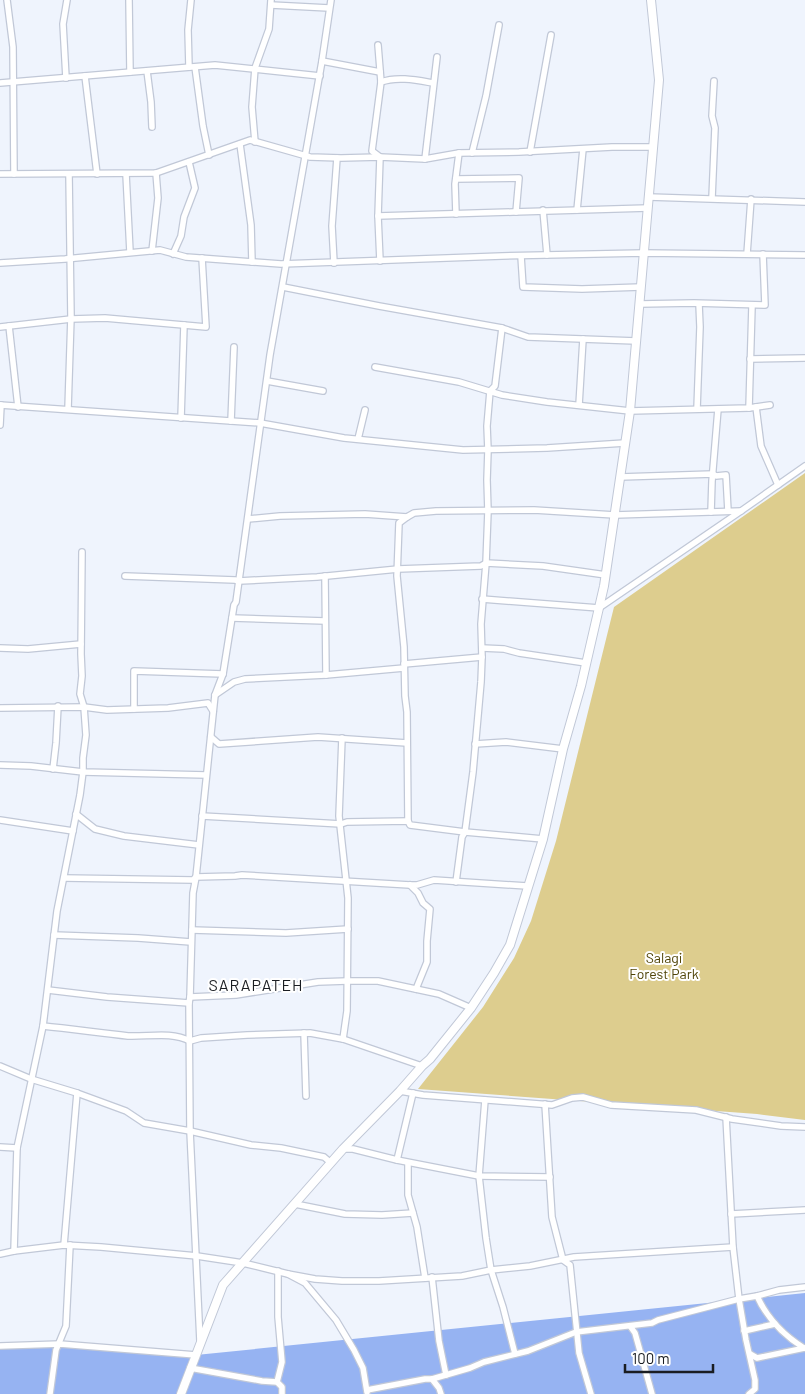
<svg xmlns="http://www.w3.org/2000/svg" width="805" height="1394" font-family="Barlow,sans-serif">
<rect width="100%" height="100%" fill="#eff4fd"/>
<path fill="#ddcd8e" d="M805,473V1120L757,1114L418,1089L483,1007L514,958L531,921L556,841L614,607Z"/>
<path fill="#96b3f2" d="M805,1293V1394H0V1346L60,1344L196,1355Z"/>
<g fill="none" stroke-linecap="round" stroke-linejoin="round">
<g stroke="#c1c8d7" stroke-width="8">
<g id="street">
<path d="M7,0L13,47L14,174"/>
<path d="M129,0L130,72"/>
<path d="M271,5L329,8"/>
<path d="M378,45L381,82L372,151L380,157L378,216L380,261"/>
<path d="M322,61L380,72"/>
<path d="M189,67L188,30L191,0"/>
<path d="M195,67L203,126L209,155"/>
<path d="M147,71L151,102L152,127"/>
<path d="M85,76L97,174"/>
<path d="M66,78L63,24L67,0"/>
<path d="M381,82C397,76 416,80 433,83"/>
<path d="M0,83L215,65L320,76"/>
<path d="M255,142L252,107L255,68L269,29L271,0"/>
<path d="M240,144L251,225L252,262"/>
<path d="M530,152L551,35"/>
<path d="M472,153L486,96L499,25"/>
<path d="M425,159L437,57"/>
<path d="M0,174L156,173L250,140L310,157L341,158L380,157L425,159L459,153L519,152L612,147H653"/>
<path d="M126,174L130,252"/>
<path d="M456,179L519,178L516,212"/>
<path d="M649,197L805,202"/>
<path d="M712,198L715,128L712,116L714,81"/>
<path d="M543,210L547,255"/>
<path d="M577,210L583,149"/>
<path d="M456,214L455,184L459,153"/>
<path d="M378,216C468,214 558,210 648,208"/>
<path d="M152,251L158,198L156,173"/>
<path d="M173,254L181,236L184,217L195,188L189,162"/>
<path d="M747,254L751,199"/>
<path d="M521,256L523,287L582,289L641,287"/>
<path d="M0,263L65,259L160,250L186,257L281,264L502,256L644,253L805,255"/>
<path d="M334,263L332,226L337,158"/>
<path d="M283,287L379,306L502,328L528,337L636,341"/>
<path d="M640,304L694,303L765,305L763,254"/>
<path d="M9,326L18,407"/>
<path d="M0,327L71,319L105,318L206,327L202,258"/>
<path d="M750,359L805,358"/>
<path d="M375,367L459,382L502,395L547,402L630,411L749,408L770,405"/>
<path d="M267,381L323,391"/>
<path d="M0,405L260,423L344,438L463,450L547,448L625,443"/>
<path d="M579,405L583,339"/>
<path d="M756,407L761,446L778,485"/>
<path d="M749,408L752,306"/>
<path d="M68,409L71,317L69,174"/>
<path d="M697,409L700,327L699,304"/>
<path d="M181,418L184,325"/>
<path d="M231,421L234,347"/>
<path d="M0,425L1,405"/>
<path d="M358,439L365,410"/>
<path d="M620,477L713,474L716,476L726,475L728,511"/>
<path d="M711,512L712,481L718,409"/>
<path d="M407,517L399,523L397,576L404,647L405,696L407,712L408,821"/>
<path d="M248,519L280,516L365,514L407,517L414,513L436,511L534,510L615,515L741,511"/>
<path d="M125,576L235,580L239,581L317,577L398,569L481,566L486,563L543,566L606,575"/>
<path d="M325,576L326,675"/>
<path d="M482,599L599,608L741,511L805,466"/>
<path d="M232,618L325,621"/>
<path d="M0,648L28,649L81,644"/>
<path d="M482,648L504,649L519,653L586,663"/>
<path d="M404,664L482,657"/>
<path d="M215,695L234,682L245,679L326,675L404,668"/>
<path d="M0,708L84,707L107,710L168,708L208,703L213,711"/>
<path d="M134,709V671L223,674"/>
<path d="M211,737L219,744L318,737L407,743"/>
<path d="M342,738L339,816L348,898L347,1011L343,1039"/>
<path d="M475,744L506,742L563,749"/>
<path d="M0,765L31,766L83,772L206,775"/>
<path d="M53,769L56,743L58,706"/>
<path d="M76,814L95,829L124,836L199,845"/>
<path d="M202,816L341,824L347,822L408,821L410,825L465,832L543,839"/>
<path d="M0,820L73,831"/>
<path d="M64,878L193,880L196,877L235,876L242,875L410,885H417L434,880L527,886"/>
<path d="M456,882L462,837L465,832L473,772L481,682L482,657L481,624L486,563L488,511L487,480L488,450L487,426L490,391L495,386L502,328"/>
<path d="M410,885L418,893L423,903L430,909L427,941V962L416,989"/>
<path d="M192,930L286,933L348,929"/>
<path d="M54,935L138,938L191,942"/>
<path d="M48,990L107,997L189,1003"/>
<path d="M190,997L236,995L318,982L347,981H378L439,994L471,1008"/>
<path d="M43,1026C72,1029 100,1033 128,1036C148,1037 171,1031 190,1041L201,1038L247,1035L310,1033L343,1039L422,1066"/>
<path d="M304,1033L306,1096"/>
<path d="M0,1066L31,1079L77,1093L126,1111L144,1123L190,1131L251,1145L281,1148L324,1157L331,1163"/>
<path d="M400,1091L423,1095L552,1105L572,1098L583,1097L611,1105L696,1110L732,1119L781,1126L805,1127"/>
<path d="M485,1100L479,1176L486,1238L491,1270L503,1307L515,1354"/>
<path d="M545,1104L552,1217L563,1260L570,1265L579,1353L591,1394"/>
<path d="M726,1117L733,1247L739,1299L746,1340L755,1380V1389L749,1394"/>
<path d="M0,1147L17,1148"/>
<path d="M343,1149H353L397,1160L479,1176L550,1177"/>
<path d="M397,1160L413,1093"/>
<path d="M408,1163V1195L417,1227L425,1278"/>
<path d="M295,1204L345,1214L382,1215L413,1213"/>
<path d="M731,1214L805,1210"/>
<path d="M64,1245L77,1093"/>
<path d="M14,1251L17,1148L43,1026L57,911L80,795L83,772V758L86,735L84,707L80,694L82,676L81,654L82,552"/>
<path d="M0,1254L14,1251L64,1245L101,1247L197,1256L243,1263L288,1274L305,1283L336,1320L354,1350L363,1368L367,1392"/>
<path d="M288,1274L315,1279L342,1281H379L462,1276L491,1270L530,1266L574,1257L733,1247"/>
<path d="M432,1277L439,1341L446,1375"/>
<path d="M757,1296C767,1318 783,1335 804,1348"/>
<path d="M630,1326L635,1333L652,1394"/>
<path d="M744,1331L775,1324"/>
<path d="M200,1341L190,1131L189,1003L190,997L193,893L196,877L215,695L223,674L234,605L236,602L270,355L322,61L331,0"/>
<path d="M0,1346L60,1344L196,1355"/>
<path d="M750,1354L757,1358L805,1348"/>
<path d="M190,1368L262,1381L277,1382L282,1387V1394"/>
<path d="M432,1379L439,1388L441,1394"/>
<path d="M277,1382L282,1362L278,1317V1271"/>
<path d="M367,1390L425,1379H432L470,1368L484,1362L528,1351L576,1332L652,1323L658,1320L739,1299L757,1296L779,1290L805,1287"/>
<path d="M50,1394L56,1350L66,1326L70,1245"/>
</g>
</g>
<g stroke="#c1c8d7" stroke-width="10">
<path id="secondary" d="M181,1394L223,1285L343,1149L400,1091L422,1066L430,1059L471,1008L494,973L510,945L543,839L563,749L581,686L604,586L630,411L659,80L651,0"/>
</g>
<use href="#street" stroke="#fff" stroke-width="5.5"/>
<use href="#secondary" stroke="#fff" stroke-width="8"/>
</g>
<g text-anchor="middle" stroke-width="4" stroke-linejoin="round" paint-order="stroke">
<g font-size="14" fill="#504407" stroke="#fff">
<text x="664" y="963">Salagi<tspan x="664" dy="16">Forest Park</tspan></text>
</g>
<g font-size="16" letter-spacing="1" fill="#1a1d22" stroke="#fff">
<text x="256" y="991">SARAPATEH</text>
</g>
</g>
<path d="M625 1364v8h88v-8" fill="none" stroke="#1a1d22" stroke-width="2.5"/>
<text x="632" y="1364" font-size="15" fill="#1a1d22" stroke="#ffffff" stroke-width="4" paint-order="stroke">100 m</text>
</svg>
